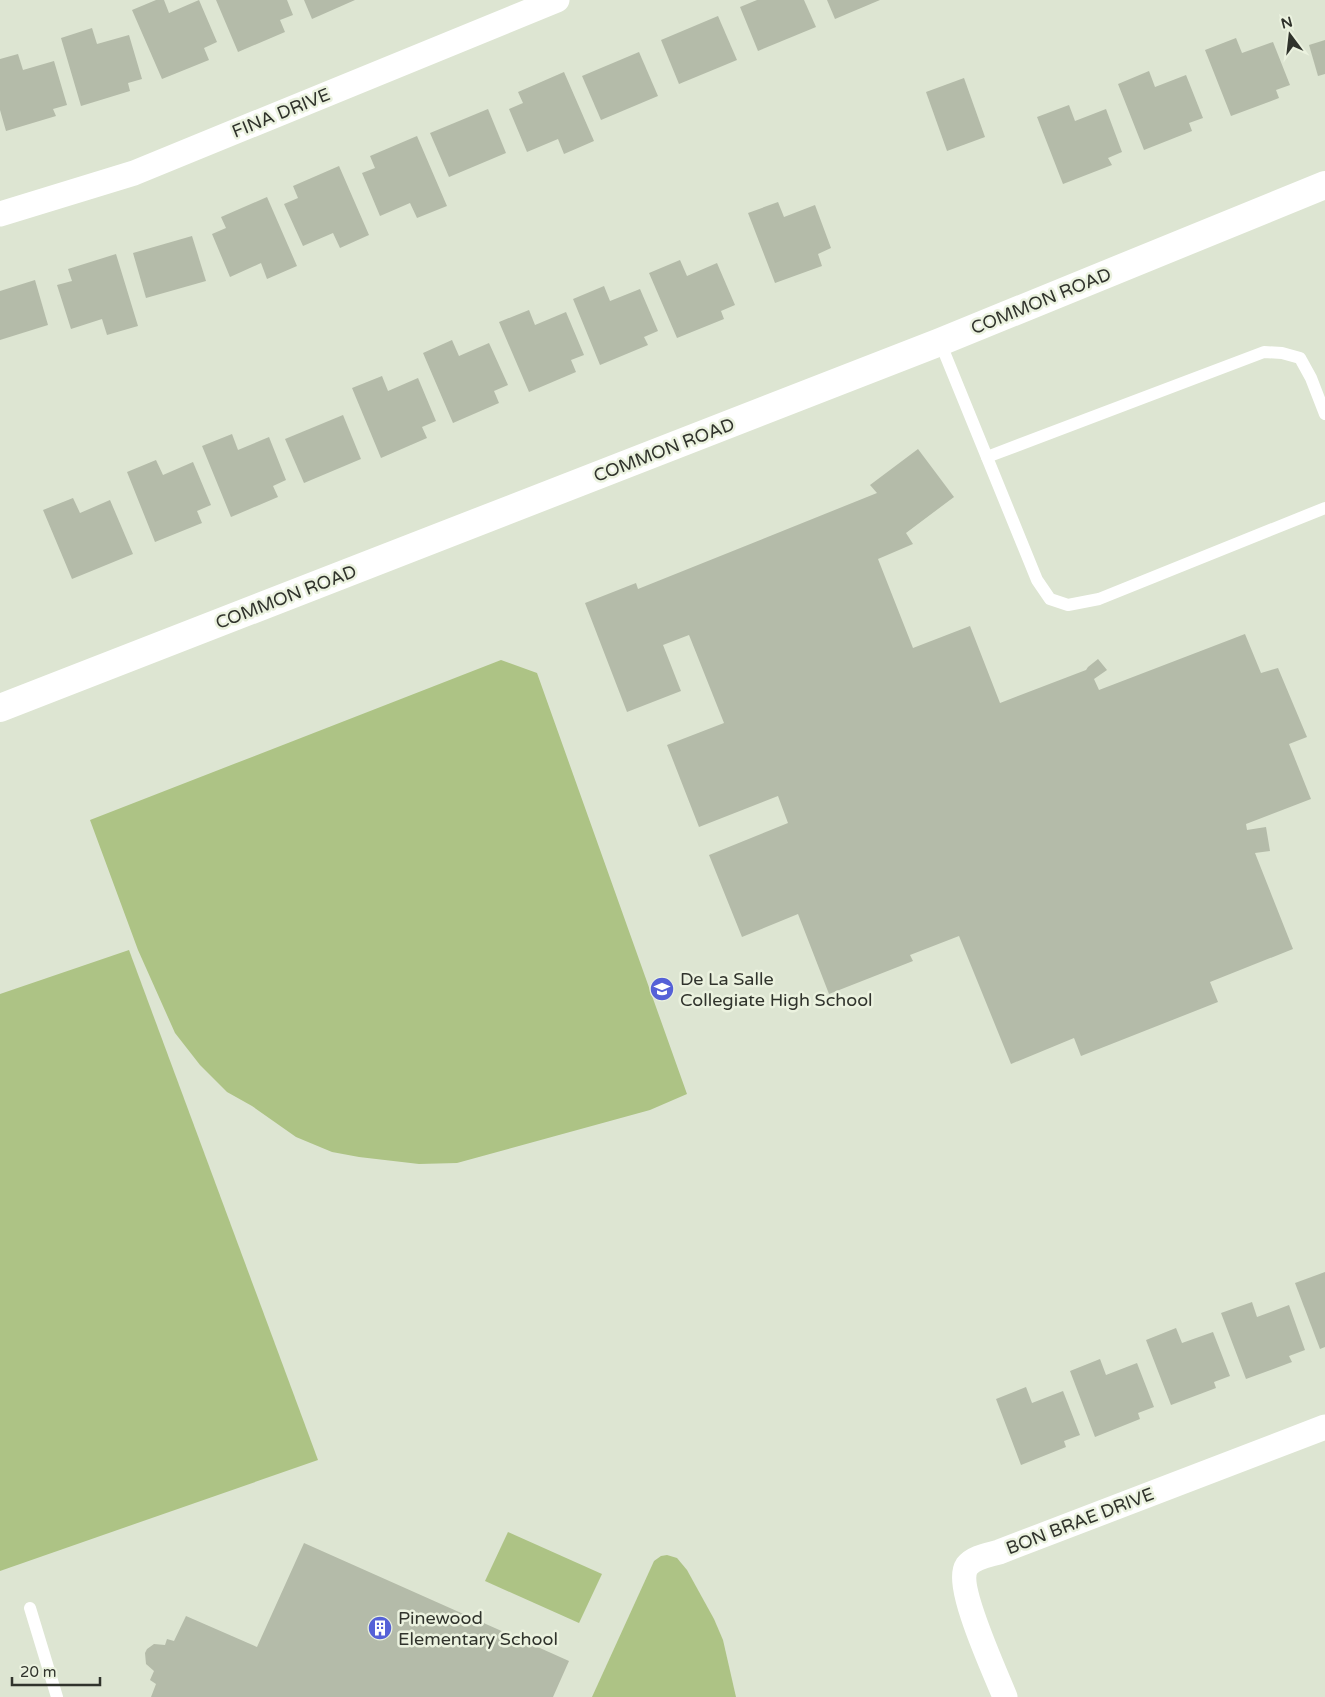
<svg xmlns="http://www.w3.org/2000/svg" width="1325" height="1697" font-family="'Varela Round',sans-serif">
<rect width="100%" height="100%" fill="#dde5d2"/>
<g fill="#adc385">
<path d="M501,660L537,673L687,1094L650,1110L457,1163L419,1164L359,1157L332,1152L296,1137L252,1106L227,1092L200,1065L175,1033L138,950L90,820Z"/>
<path d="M129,950L318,1460L0,1571V994Z"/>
<path d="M508,1532L602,1574L579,1623L485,1581Z"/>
<path d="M667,1555L677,1558L687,1570L714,1619L723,1640L736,1697H592L654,1561L661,1556Z"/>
</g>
<g fill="#b4bba9">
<path d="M156,0H164L169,13L199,0L217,42L204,48L209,60L162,79L132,10Z"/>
<path d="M216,0H287L293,15L280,20L285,32L238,52Z"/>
<path d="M304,0H355L312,19Z"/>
<path d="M757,0H804L816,27L758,51L740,7Z"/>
<path d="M827,0H880L835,19Z"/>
<path d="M718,16L737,60L679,84L661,40Z"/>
<path d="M92,28L97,44L129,35L142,79L128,83L130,91L81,106L61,38Z"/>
<path d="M1236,38L1242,53L1273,42L1290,85L1276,90L1279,98L1231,116L1205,50Z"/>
<path d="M1325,40V74L1318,76L1309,45Z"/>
<path d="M639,52L658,96L601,120L582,76Z"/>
<path d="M18,54L23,70L54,61L67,105L53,109L56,116L6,131L0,110V59Z"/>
<path d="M1149,71L1155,87L1186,75L1203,118L1189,123L1192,131L1144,150L1118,84Z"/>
<path d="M564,72L594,141L564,154L558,139L527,152L509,109L523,103L518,92Z"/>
<path d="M964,78L985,137L947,151L926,92Z"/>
<path d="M1069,105L1075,121L1106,109L1122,152L1108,158L1112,165L1063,184L1037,117Z"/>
<path d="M488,109L506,153L449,177L430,133Z"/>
<path d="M417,136L447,206L417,218L410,203L380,216L362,173L375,168L370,156Z"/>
<path d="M339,166L369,235L340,248L333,233L303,246L284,204L298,198L293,186Z"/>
<path d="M267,197L297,266L267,279L261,263L230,277L212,234L226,228L221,217Z"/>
<path d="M778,202L784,217L815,205L831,248L818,254L822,266L775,283L748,213Z"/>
<path d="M192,236L206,281L146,298L133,253Z"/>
<path d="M116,254L138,326L107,335L102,319L71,329L57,285L72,281L68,269Z"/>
<path d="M680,260L687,276L717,263L735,305L721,311L724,319L677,338L649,273Z"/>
<path d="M35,280L48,325L0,340V291Z"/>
<path d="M604,286L610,301L640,289L658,331L644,337L648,345L600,365L573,299Z"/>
<path d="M529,310L535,325L566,312L584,355L571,360L576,372L529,392L499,322Z"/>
<path d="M452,340L459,356L489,343L508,385L494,391L499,403L453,423L423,353Z"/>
<path d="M382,376L388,391L418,378L436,421L422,427L427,438L381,458L352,388Z"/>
<path d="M343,415L361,459L304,483L285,439Z"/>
<path d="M232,434L238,450L269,437L286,480L273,486L278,497L231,517L202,446Z"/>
<path d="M918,449L954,497L906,533L913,544L878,559L913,648L970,626L1000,703L1086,670L1088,667L1098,659L1107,670L1094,679L1099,690L1245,634L1261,673L1278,668L1307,737L1289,744L1311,799L1246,824L1247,830L1266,827L1270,851L1255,853L1293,949L1210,982L1218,1002L1081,1056L1074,1038L1011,1064L959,936L910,955L913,961L829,994L798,914L742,937L709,855L788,823L778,796L699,827L667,745L724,723L689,635L663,645L681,691L627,712L585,603L636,583L638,589L877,493L870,485Z"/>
<path d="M156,460L163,475L193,462L211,505L197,511L202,523L155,542L127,472Z"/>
<path d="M73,498L80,513L110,500L133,554L72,579L43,510Z"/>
<path d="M1325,1272V1347L1320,1349L1295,1283Z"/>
<path d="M1252,1302L1257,1317L1289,1305L1305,1350L1289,1356L1292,1362L1246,1379L1221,1313Z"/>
<path d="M1176,1328L1182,1343L1213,1332L1230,1376L1214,1382L1216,1388L1171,1405L1146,1340Z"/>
<path d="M1100,1359L1106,1375L1137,1363L1154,1407L1138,1413L1140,1419L1095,1437L1070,1371Z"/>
<path d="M1026,1387L1032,1403L1063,1391L1080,1435L1064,1441L1066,1447L1021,1465L996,1399Z"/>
<path d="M304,1543L569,1661L553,1697H151L156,1684L150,1680L154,1671L146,1664L145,1653L147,1649L154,1644L165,1645L167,1639L174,1641L186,1616L257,1647Z"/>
</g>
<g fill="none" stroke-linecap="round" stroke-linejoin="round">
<g stroke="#fff" stroke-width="12">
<path d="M940,342L1037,580L1050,599L1068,605L1099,599L1325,508"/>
<path d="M987,457L1264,352L1282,353L1300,358L1311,378L1325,414"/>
<path d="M30,1608L57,1697"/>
</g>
<g stroke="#fff" stroke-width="25">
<path d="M0,214L134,173L557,0"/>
<path d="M1005,1697C996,1674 954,1585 967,1566C974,1557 989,1555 999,1552L1325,1427"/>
</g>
<path stroke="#fff" stroke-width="28" d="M0,708L940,342L1325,185"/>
</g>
<defs>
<g id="school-disc" transform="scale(1.25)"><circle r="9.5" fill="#5561d7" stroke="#ebf2df"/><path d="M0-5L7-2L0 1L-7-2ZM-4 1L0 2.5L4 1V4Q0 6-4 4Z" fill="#fff"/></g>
<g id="building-disc" transform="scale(1.25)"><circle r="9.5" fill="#5561d7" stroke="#ebf2df"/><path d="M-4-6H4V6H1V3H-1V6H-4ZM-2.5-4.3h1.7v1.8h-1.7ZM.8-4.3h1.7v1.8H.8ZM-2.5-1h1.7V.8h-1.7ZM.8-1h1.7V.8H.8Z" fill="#fff"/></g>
</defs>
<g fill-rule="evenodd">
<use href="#school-disc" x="662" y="989"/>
<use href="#building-disc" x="380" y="1628"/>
</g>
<g text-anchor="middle" stroke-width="5" stroke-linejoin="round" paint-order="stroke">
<g font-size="18" fill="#30332c" stroke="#ebf2df">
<text transform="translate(281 113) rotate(-22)" y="6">FINA DRIVE</text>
<text transform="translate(1041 301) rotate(-22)" y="6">COMMON ROAD</text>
<text transform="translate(664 450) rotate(-21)" y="6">COMMON ROAD</text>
<text transform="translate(286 597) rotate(-21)" y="6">COMMON ROAD</text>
<text transform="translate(1080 1521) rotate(-21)" y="6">BON BRAE DRIVE</text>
</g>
<g font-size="18" fill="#30332c" stroke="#ebf2df" text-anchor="start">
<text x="680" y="985">De La Salle<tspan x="680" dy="21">Collegiate High School</tspan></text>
<text x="398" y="1624">Pinewood<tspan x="398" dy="21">Elementary School</tspan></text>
</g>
</g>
<g transform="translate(1290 35) rotate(345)" stroke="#ebf2df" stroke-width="4" paint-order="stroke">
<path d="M0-4L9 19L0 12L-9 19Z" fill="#30332c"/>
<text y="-8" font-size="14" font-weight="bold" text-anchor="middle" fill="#30332c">N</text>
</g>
<path d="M12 1677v8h88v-8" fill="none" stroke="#30332c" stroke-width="2.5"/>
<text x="20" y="1677" font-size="15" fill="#30332c" stroke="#ebf2df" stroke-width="4" paint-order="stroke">20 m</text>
</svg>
